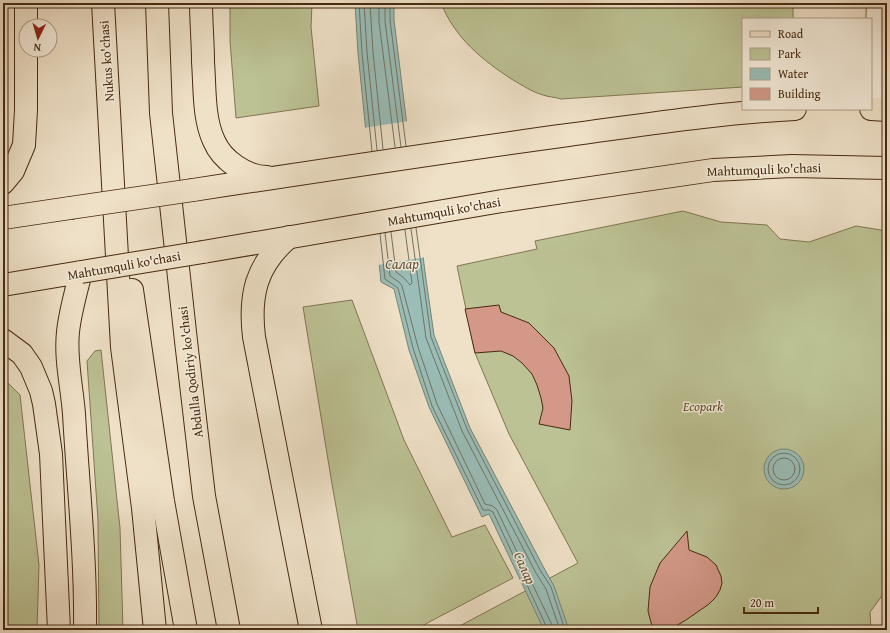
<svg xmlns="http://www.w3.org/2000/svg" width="890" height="633" font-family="'Gentium Book Plus',serif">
<rect width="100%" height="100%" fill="#efe1c8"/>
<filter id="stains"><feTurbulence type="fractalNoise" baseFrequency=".005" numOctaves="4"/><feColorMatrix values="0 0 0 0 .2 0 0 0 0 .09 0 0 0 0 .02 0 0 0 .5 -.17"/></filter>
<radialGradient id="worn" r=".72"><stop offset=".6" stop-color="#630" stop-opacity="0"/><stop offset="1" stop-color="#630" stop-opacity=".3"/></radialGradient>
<g fill="#bcc294" stroke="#827652">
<path d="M230,3H312L311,27L319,106L236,118L230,41Z"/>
<path d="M441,3H793V19H743V87L561,99C555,97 548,97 543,95C532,92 522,85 513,80C482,60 455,38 441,3Z"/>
<path d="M683,211L721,222L767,225L780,239L809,242L856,226L887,231V589L870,612L871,630H452L578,563L509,434L475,353L457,266L537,249L535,241Z"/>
<path d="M352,300L404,440L452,537L485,525L513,578L414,630H358L332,484L303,307Z"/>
<path d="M101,350L120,528L123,630H99L98,520L87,361L95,351Z"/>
<path d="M3,378L20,395L39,565L37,630H3Z"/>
</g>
<g fill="#9abdb7" stroke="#798374">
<path d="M355,3H394V20L425,272L434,335L470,428L544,568L554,586L569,630H544L489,514L482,517L429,407L409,350L394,289L381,282L358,53Z"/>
<circle cx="784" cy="469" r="20"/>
</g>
<path fill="#efe1c8" d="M409,121L426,257L378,265L363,128Z"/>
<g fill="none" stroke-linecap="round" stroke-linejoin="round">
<g stroke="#707464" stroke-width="1">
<path d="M359,3L362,53L372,151"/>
<path d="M364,3L367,52L377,150"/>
<path d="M370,3L373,52L383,149"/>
<path d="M379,3V22L395,147"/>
<path d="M385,3V21L401,147"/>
<path d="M390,3V20L406,146"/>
<path d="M416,228L431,337L467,429L540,570L551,587L565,630"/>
<path d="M411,229L426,338L462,431L536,573L546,589L560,630"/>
<path d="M391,232L396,272L404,278L410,285L412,283L405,230"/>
<path d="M385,233L390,276L399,282L402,286L418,347L437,404L485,504L493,506L497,510L552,625L553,630"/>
<path d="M380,234L385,279L398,288L413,348L432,406L483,510H489L493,512L548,630"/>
<circle cx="784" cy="469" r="16"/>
<circle cx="784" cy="469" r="11"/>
</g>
</g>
<g fill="#d39888" stroke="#472b10">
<path d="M499,305L501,312L529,323L554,348L569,376L572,401L570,430L539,424L543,408L541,398L537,385L532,374L522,363L513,356L501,351L475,353L465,309Z"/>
<path d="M687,531L689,550L707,557L716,565L721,576L722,583L720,590L716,597L709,604L686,620L669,630H653L648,611L650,587L660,563Z"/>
</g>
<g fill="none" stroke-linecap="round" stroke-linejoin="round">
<g stroke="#71583e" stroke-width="24">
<path id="minor" d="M874,109L878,3"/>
</g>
<g stroke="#472b10" stroke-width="24">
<g id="primary">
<path d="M103,3L122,347L143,508L155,630"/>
<path d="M157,3L161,113L186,341L204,496L229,630"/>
<path d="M201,3C201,22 203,42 203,62C205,86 203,118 214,141C222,160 246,177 267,177"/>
<path d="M871,109L887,110"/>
<path d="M3,183L13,171L24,145L26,110V3"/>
<path d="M193,190C318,171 443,152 568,135C643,125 719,113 795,109"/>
<path d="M3,218L70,208"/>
<path d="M289,237C256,265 249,295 254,337L311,630"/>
<path d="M203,252L502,201L713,170L792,166L887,168"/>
<path d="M3,285L81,272C76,292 70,312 68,332C65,359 72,387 74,414C78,485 86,558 85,630"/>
<path d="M132,290L163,501L186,630"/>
<path d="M3,340L22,354L31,367L41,391L44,404L51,454L59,630"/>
</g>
</g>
<use href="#minor" stroke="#f5ecdb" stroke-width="22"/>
<use href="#primary" stroke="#efe1c8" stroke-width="22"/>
<g stroke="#472b10" stroke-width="24" stroke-linecap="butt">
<g id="primary-bridge">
<path d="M70,208L193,190"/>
<path d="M81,272L203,252"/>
</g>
</g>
<use href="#primary-bridge" stroke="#efe1c8" stroke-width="22"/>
</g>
<g text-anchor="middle" stroke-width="3" stroke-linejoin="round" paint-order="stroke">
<g font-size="13" fill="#472b10" stroke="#f5ecdb">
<text transform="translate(106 61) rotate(-94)" y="5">Nukus ko'chasi</text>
<text transform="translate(764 169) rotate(-2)" y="5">Mahtumquli ko'chasi</text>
<text transform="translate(444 211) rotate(-10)" y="5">Mahtumquli ko'chasi</text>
<text transform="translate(124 265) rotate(-10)" y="5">Mahtumquli ko'chasi</text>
<text transform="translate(190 372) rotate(-97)" y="5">Abdulla Qodiriy ko'chasi</text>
</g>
<g font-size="13" font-style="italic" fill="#5e492a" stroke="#f5ecdb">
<text x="703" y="411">Ecopark</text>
</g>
<g font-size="14" font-style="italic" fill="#5c503a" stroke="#f5ecdb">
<text x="402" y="269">Салар</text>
<text transform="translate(525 568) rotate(66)" y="5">Салар</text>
</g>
</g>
<rect width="890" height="633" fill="none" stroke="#efe1c8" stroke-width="16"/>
<rect x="4" y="4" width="882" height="625" fill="none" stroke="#472b10" stroke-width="2"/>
<rect x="8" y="8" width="874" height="617" fill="none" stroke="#472b10"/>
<rect x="742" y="18" width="130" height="92" fill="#f5ecdb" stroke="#af9f8a"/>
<rect x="750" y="31" width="20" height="6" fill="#efe1c8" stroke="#af9f8a"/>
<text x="778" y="38" font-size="12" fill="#472b10">Road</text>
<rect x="750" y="48" width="20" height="12" fill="#bcc294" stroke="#af9f8a"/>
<text x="778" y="58" font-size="12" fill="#472b10">Park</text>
<rect x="750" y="68" width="20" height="12" fill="#9abdb7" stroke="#af9f8a"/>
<text x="778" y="78" font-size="12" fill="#472b10">Water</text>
<rect x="750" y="88" width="20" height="12" fill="#d39888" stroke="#af9f8a"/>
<text x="778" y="98" font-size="12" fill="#472b10">Building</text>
<g transform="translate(38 38) rotate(185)"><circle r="19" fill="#f5ecdb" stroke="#af9f8a"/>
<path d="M0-3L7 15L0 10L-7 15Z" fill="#8f2418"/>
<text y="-6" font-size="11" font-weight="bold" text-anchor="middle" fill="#472b10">N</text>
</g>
<path d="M744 607v6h74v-6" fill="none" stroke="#472b10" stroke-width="2"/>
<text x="750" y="607" font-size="12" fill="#472b10" stroke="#f5ecdb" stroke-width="3" paint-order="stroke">20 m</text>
<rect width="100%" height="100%" filter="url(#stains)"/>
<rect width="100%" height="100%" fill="url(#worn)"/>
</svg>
